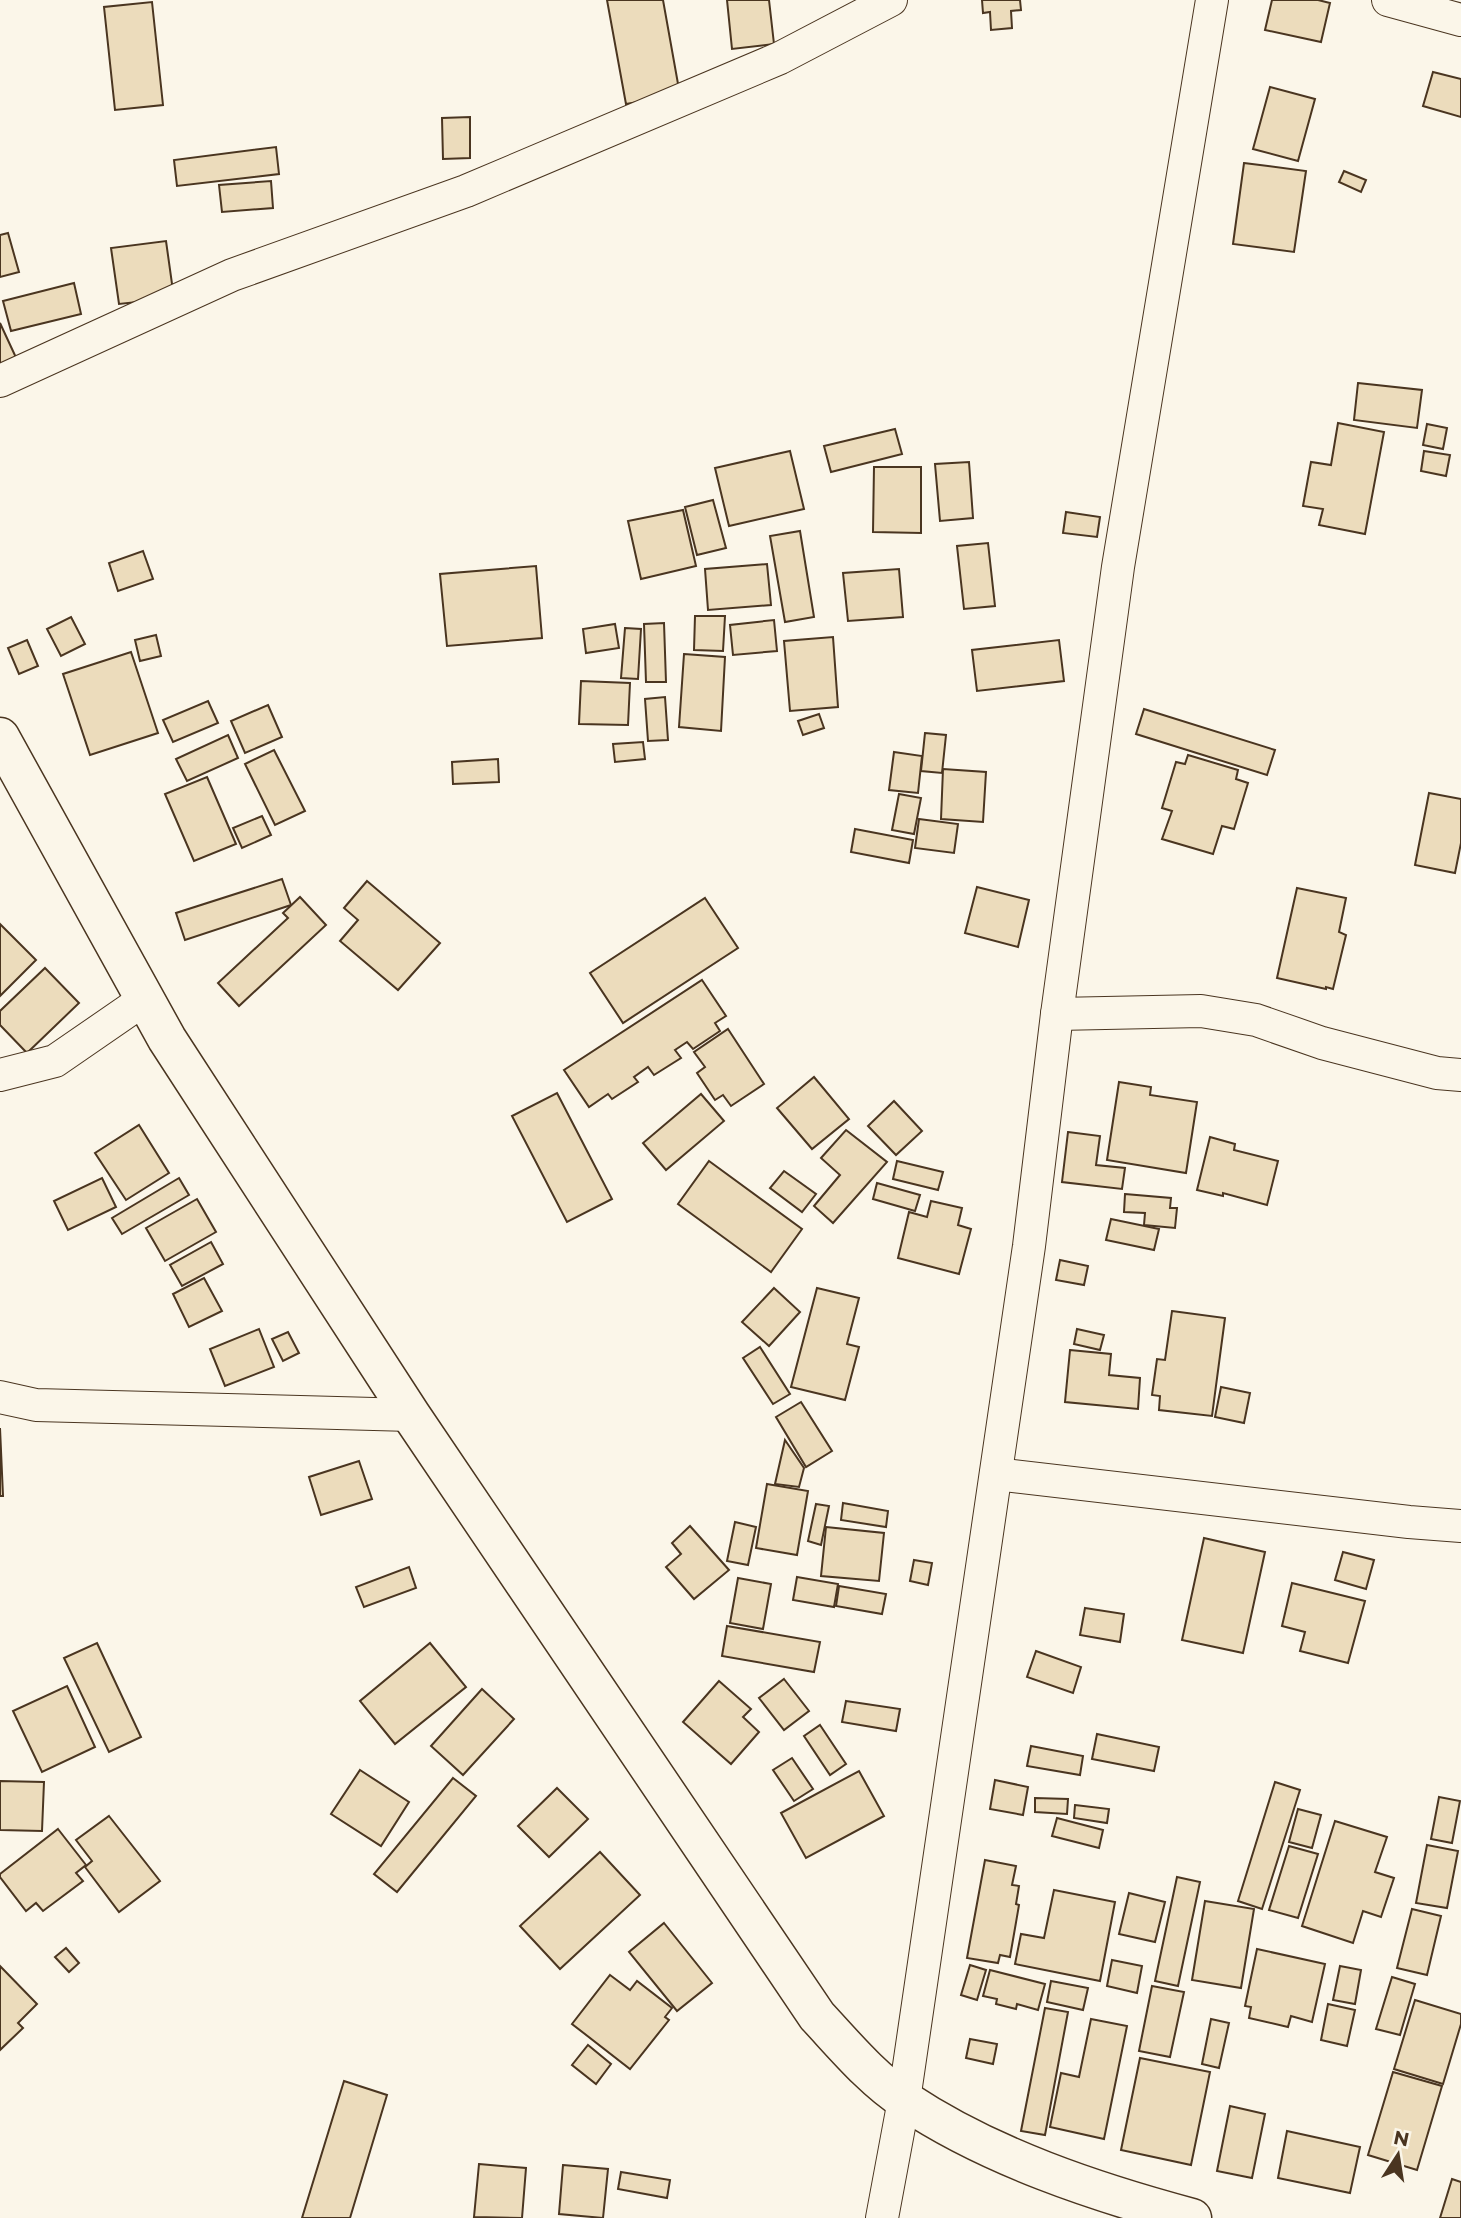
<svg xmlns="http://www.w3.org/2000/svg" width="1461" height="2218" font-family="Montserrat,sans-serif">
<rect width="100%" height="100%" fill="#fbf6e9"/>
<g fill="#ecdcbc" stroke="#4a3520" stroke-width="2">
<path d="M607,0H663L680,95L626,104Z"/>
<path d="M727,0H769L774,44L732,49Z"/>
<path d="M982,0H1020L1021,10L1011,11L1012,28L991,30L990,12L983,13Z"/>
<path d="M1272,0H1318L1330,3L1321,42L1265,30Z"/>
<path d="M152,2L163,105L115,110L104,7Z"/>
<path d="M1433,72L1461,79V117L1423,106Z"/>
<path d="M1270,87L1315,99L1298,161L1253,149Z"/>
<path d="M470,117V158L443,159L442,118Z"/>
<path d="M276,147L279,174L177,186L174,160Z"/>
<path d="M1244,163L1306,171L1294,252L1233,244Z"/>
<path d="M1344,171L1366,180L1361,192L1339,182Z"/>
<path d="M271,181L273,208L222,212L219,185Z"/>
<path d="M8,233L19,272L0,277V235Z"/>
<path d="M166,241L174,298L119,304L111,248Z"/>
<path d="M74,283L81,314L11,331L3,301Z"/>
<path d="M0,323L19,364L0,372Z"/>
<path d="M1358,383L1422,390L1417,428L1354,420Z"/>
<path d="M1338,423L1384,432L1365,534L1319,525L1323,509L1303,506L1311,462L1331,465Z"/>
<path d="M1427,424L1447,428L1443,449L1423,445Z"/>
<path d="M895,429L902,454L831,472L824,446Z"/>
<path d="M790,451L804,509L729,526L715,468Z"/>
<path d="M1424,451L1450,455L1446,476L1421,471Z"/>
<path d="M969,462L973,518L940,521L935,464Z"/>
<path d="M874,467H921V533L873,532Z"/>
<path d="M713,500L726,548L697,555L685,507Z"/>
<path d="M683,510L696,566L641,579L628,521Z"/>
<path d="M1066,512L1100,517L1097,537L1063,533Z"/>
<path d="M800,531L814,617L785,622L770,536Z"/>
<path d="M988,543L995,606L964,609L957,546Z"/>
<path d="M143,551L153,579L118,591L109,563Z"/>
<path d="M767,564L771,605L708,610L705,569Z"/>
<path d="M536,566L542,638L447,646L440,574Z"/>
<path d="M899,569L903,617L848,621L843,573Z"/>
<path d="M695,616H725L723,651L694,650Z"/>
<path d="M71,617L85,644L61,656L47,629Z"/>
<path d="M774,620L777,651L733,655L730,625Z"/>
<path d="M664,623L666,682H646L644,624Z"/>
<path d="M615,624L619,648L586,653L583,629Z"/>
<path d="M625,628L641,629L638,679L621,678Z"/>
<path d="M156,635L161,656L140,661L135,640Z"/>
<path d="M833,637L838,707L790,711L784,641Z"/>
<path d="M27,640L38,666L19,674L8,648Z"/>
<path d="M1059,640L1064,681L977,691L972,650Z"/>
<path d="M131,652L158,733L90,755L63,674Z"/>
<path d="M684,654L725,657L721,731L679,727Z"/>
<path d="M581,681L630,683L628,725L579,724Z"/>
<path d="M665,697L668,740L648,741L645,699Z"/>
<path d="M208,701L218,723L173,742L163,720Z"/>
<path d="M268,705L282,737L245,753L231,721Z"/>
<path d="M1144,709L1275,750L1267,775L1136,734Z"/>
<path d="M819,714L824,728L803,735L798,721Z"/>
<path d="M925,733L946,735L942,773L921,771Z"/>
<path d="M228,735L238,758L187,781L176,759Z"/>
<path d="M643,742L645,759L615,762L613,744Z"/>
<path d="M274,750L305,811L275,825L245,764Z"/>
<path d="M894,752L922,756L918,793L889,790Z"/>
<path d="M1188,755L1238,770L1236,779L1248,783L1234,829L1222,826L1213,854L1162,839L1172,811L1162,808L1176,762L1185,764Z"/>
<path d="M498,759L499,782L453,784L452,762Z"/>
<path d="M943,769L986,772L983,822L941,819Z"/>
<path d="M207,777L236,844L194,861L165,794Z"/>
<path d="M1429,793L1461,799V843L1455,873L1415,865Z"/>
<path d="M899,794L921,798L914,834L892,830Z"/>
<path d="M262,816L271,835L242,848L233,828Z"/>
<path d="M919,819L958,824L954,853L915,848Z"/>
<path d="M855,829L913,840L909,863L851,852Z"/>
<path d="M282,879L291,905L185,940L176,913Z"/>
<path d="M367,881L440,943L398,990L340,941L358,920L344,908Z"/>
<path d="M977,887L1029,900L1018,947L965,933Z"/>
<path d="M1297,888L1346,898L1339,932L1346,935L1333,989L1326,987V989L1277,978Z"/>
<path d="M300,897L326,925L239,1006L218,983L288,918L283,913Z"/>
<path d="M705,898L738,948L623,1023L590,973Z"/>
<path d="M0,924L36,960L0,996Z"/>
<path d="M45,968L79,1003L27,1053L0,1025V1011Z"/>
<path d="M702,980L726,1016L715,1023L720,1031L693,1049L687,1042L675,1050L681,1058L654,1075L648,1067L634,1077L638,1082L612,1099L608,1094L589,1107L564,1070Z"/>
<path d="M728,1029L764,1084L731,1106L723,1095L715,1100L697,1073L705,1067L694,1052Z"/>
<path d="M814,1077L849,1119L812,1149L777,1108Z"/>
<path d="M1119,1082L1151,1087L1150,1095L1197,1102L1186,1173L1107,1160Z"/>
<path d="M557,1093L612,1199L567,1222L512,1116Z"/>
<path d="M701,1094L724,1121L666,1170L643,1143Z"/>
<path d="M894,1101L922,1131L896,1155L868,1126Z"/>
<path d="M139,1125L169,1173L126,1200L95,1153Z"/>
<path d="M846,1130L887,1162L833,1223L814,1206L840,1175L821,1158Z"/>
<path d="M1068,1132L1100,1136L1096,1165L1125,1168L1122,1189L1062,1182Z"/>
<path d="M1210,1137L1235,1144L1234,1150L1278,1161L1267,1205L1223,1193V1196L1197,1190Z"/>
<path d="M709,1161L802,1229L771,1272L678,1204Z"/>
<path d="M897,1161L943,1172L938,1190L893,1179Z"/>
<path d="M784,1171L816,1194L802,1212L770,1188Z"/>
<path d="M102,1178L116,1207L68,1230L54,1201Z"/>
<path d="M179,1178L189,1195L122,1234L112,1218Z"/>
<path d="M877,1183L920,1195L915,1211L873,1199Z"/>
<path d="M1125,1194L1171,1198L1170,1208H1177L1175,1228L1144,1225L1145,1213L1124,1212Z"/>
<path d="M197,1199L216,1232L165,1261L146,1228Z"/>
<path d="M931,1201L962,1208L958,1225L971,1229L959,1274L898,1258L909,1212L927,1217Z"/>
<path d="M1111,1219L1159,1229L1154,1250L1106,1240Z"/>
<path d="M211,1242L223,1264L182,1286L170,1265Z"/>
<path d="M1060,1260L1088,1266L1084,1285L1056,1280Z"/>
<path d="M204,1278L222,1311L189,1327L173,1294Z"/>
<path d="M774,1288L800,1312L769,1346L742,1322Z"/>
<path d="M817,1288L859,1298L847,1344L859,1347L845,1400L791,1387Z"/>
<path d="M1172,1311L1225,1318L1212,1416L1159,1410L1160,1396L1152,1395L1157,1359L1165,1360Z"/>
<path d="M259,1329L274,1367L225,1386L210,1349Z"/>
<path d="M1077,1329L1104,1335L1100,1350L1074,1344Z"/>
<path d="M288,1332L299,1353L283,1361L272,1339Z"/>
<path d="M760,1347L790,1394L773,1404L743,1358Z"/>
<path d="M1070,1350L1111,1354L1109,1375L1140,1378L1138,1409L1065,1402Z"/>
<path d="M1221,1387L1250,1393L1244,1423L1215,1417Z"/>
<path d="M801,1402L832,1451L806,1467L776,1417Z"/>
<path d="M0,1428L3,1496H0Z"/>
<path d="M785,1440L804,1468L799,1487L775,1484Z"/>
<path d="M359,1461L372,1499L321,1515L309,1477Z"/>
<path d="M767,1484L808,1491L797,1555L756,1548Z"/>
<path d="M843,1503L888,1511L886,1527L841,1520Z"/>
<path d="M816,1504L829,1506L821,1545L808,1541Z"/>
<path d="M735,1522L756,1527L748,1565L727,1561Z"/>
<path d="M690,1526L729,1570L694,1599L666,1567L681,1554L672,1543Z"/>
<path d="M826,1527L884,1533L879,1581L821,1576Z"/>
<path d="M1204,1538L1265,1552L1243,1653L1182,1640Z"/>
<path d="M1343,1552L1374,1560L1366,1589L1335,1580Z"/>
<path d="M914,1560L932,1563L928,1585L910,1581Z"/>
<path d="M409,1567L416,1588L364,1607L356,1587Z"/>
<path d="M797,1577L838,1584L834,1607L793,1600Z"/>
<path d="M738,1578L771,1584L763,1629L730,1623Z"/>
<path d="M1292,1583L1365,1601L1348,1663L1300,1651L1305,1632L1282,1626Z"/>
<path d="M839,1586L886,1594L882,1614L836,1606Z"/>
<path d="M1085,1608L1124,1614L1120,1642L1080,1635Z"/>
<path d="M727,1626L820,1642L814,1672L722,1656Z"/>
<path d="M97,1643L141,1737L109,1752L64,1658Z"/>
<path d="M430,1643L466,1687L395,1744L360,1701Z"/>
<path d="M1036,1651L1081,1667L1073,1693L1027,1677Z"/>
<path d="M784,1679L809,1711L784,1730L759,1698Z"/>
<path d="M719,1681L751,1709L743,1717L759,1732L731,1764L683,1722Z"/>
<path d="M67,1686L95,1747L42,1772L13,1711Z"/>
<path d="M482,1689L514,1719L463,1775L431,1746Z"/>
<path d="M846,1701L900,1709L896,1731L842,1722Z"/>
<path d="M820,1725L846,1764L830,1775L804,1736Z"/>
<path d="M1097,1734L1159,1747L1154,1771L1092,1759Z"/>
<path d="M1031,1746L1083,1756L1080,1775L1027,1766Z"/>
<path d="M792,1758L813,1789L794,1801L773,1770Z"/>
<path d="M360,1770L409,1802L381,1846L331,1814Z"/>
<path d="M859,1771L884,1816L806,1858L781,1813Z"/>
<path d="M453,1778L476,1796L397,1892L374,1874Z"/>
<path d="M995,1780L1028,1787L1023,1815L990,1809Z"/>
<path d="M0,1781L44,1782L42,1831L0,1830Z"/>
<path d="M1275,1782L1300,1790L1262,1909L1238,1901Z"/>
<path d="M557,1788L588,1819L549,1857L518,1826Z"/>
<path d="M1439,1797L1460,1801L1452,1843L1431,1839Z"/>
<path d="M1035,1798L1068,1799L1067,1814L1035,1812Z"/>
<path d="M1075,1805L1109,1809L1107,1823L1074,1818Z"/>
<path d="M1298,1809L1321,1815L1312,1848L1289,1842Z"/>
<path d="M109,1816L160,1881L119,1912L85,1867L92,1861L76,1840Z"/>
<path d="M1057,1818L1103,1830L1099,1848L1052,1836Z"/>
<path d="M1335,1821L1387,1837L1375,1872L1394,1878L1381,1917L1363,1911L1353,1943L1302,1926Z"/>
<path d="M58,1829L86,1865L76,1873L83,1881L43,1911L36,1903L26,1911L0,1877V1874Z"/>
<path d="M1427,1845L1458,1851L1447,1908L1416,1903Z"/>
<path d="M1289,1846L1318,1854L1298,1918L1269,1910Z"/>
<path d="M600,1852L640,1895L560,1969L520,1926Z"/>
<path d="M985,1860L1016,1866L1012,1885L1019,1886L1016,1904L1019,1905L1010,1957L1000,1955L998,1963L967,1958Z"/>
<path d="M1177,1877L1200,1882L1178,1986L1155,1981Z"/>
<path d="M1054,1890L1115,1902L1100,1981L1015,1964L1021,1934L1044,1938Z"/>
<path d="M1129,1893L1165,1902L1155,1942L1119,1934Z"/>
<path d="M1205,1901L1254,1909L1241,1988L1192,1980Z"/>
<path d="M1412,1909L1441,1916L1427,1975L1397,1968Z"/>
<path d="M664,1923L712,1983L677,2011L629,1952Z"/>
<path d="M66,1948L79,1963L69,1972L55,1957Z"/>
<path d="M1257,1949L1325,1964L1312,2022L1291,2016L1288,2027L1249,2018L1251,2007L1245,2006Z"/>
<path d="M1112,1960L1142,1966L1137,1993L1107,1986Z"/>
<path d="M970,1965L986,1970L977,2000L961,1995Z"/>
<path d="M0,1966L37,2004L18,2023L23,2028L0,2050Z"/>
<path d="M1340,1966L1361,1970L1355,2004L1333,2000Z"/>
<path d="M990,1970L1045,1984L1038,2010L1017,2004L1016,2009L996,2004L997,1999L983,1996Z"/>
<path d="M610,1975L630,1990L637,1981L672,2008L665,2017L669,2020L630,2069L572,2024Z"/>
<path d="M1392,1977L1415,1984L1400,2035L1376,2029Z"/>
<path d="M1051,1981L1088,1988L1083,2010L1047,2002Z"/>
<path d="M1152,1986L1184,1992L1170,2057L1139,2051Z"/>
<path d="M1415,2000L1461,2014V2024L1443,2084L1394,2069Z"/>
<path d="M1328,2004L1355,2010L1347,2046L1321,2040Z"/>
<path d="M1045,2008L1068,2012L1045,2135L1021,2131Z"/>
<path d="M1091,2019L1127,2026L1104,2139L1050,2127L1061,2073L1079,2077Z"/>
<path d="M1211,2019L1229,2023L1219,2068L1202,2064Z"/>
<path d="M970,2039L997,2044L993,2064L966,2058Z"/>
<path d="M588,2045L611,2064L596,2084L572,2065Z"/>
<path d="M1140,2058L1210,2072L1191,2165L1121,2150Z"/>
<path d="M1393,2072L1442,2086L1417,2170L1368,2155Z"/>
<path d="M344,2081L387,2095L350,2218H302Z"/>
<path d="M1230,2106L1265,2114L1252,2178L1217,2171Z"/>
<path d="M1287,2131L1360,2147L1350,2193L1278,2178Z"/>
<path d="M479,2164L526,2168L522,2218L474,2217Z"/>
<path d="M563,2165L608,2169L603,2218L559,2214Z"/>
<path d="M621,2172L670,2180L667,2198L618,2189Z"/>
<path d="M1452,2179L1461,2182V2218H1440Z"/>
</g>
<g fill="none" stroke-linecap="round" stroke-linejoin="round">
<g stroke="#4a3520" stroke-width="34">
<g id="minor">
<path d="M1388,0L1461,20"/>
<path d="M0,381L232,275L466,191L780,58L891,0"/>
<path d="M1057,1014L1201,1011L1256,1020L1322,1043L1437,1073L1461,1075"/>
<path d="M0,1075L55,1061L145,999"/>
<path d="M0,1397L36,1405L411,1415"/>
<path d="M996,1474L1409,1522L1461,1526"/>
<path d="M882,2218L904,2100L1029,1246L1057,1014L1118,567L1212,0"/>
</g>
</g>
<g stroke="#4a3520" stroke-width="41">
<path id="tertiary" d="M0,737L167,1039L411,1415L817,2016C844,2045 873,2080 906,2101C990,2157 1095,2192 1192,2218"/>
</g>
<use href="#minor" stroke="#fbf6e9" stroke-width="32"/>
<use href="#tertiary" stroke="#fbf6e9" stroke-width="38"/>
</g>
<g transform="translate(1398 2155) rotate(12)" stroke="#fbf6e9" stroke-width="5" paint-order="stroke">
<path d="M0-5L12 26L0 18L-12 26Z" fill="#4a3520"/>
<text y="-10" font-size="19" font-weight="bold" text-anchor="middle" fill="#4a3520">N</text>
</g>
</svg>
